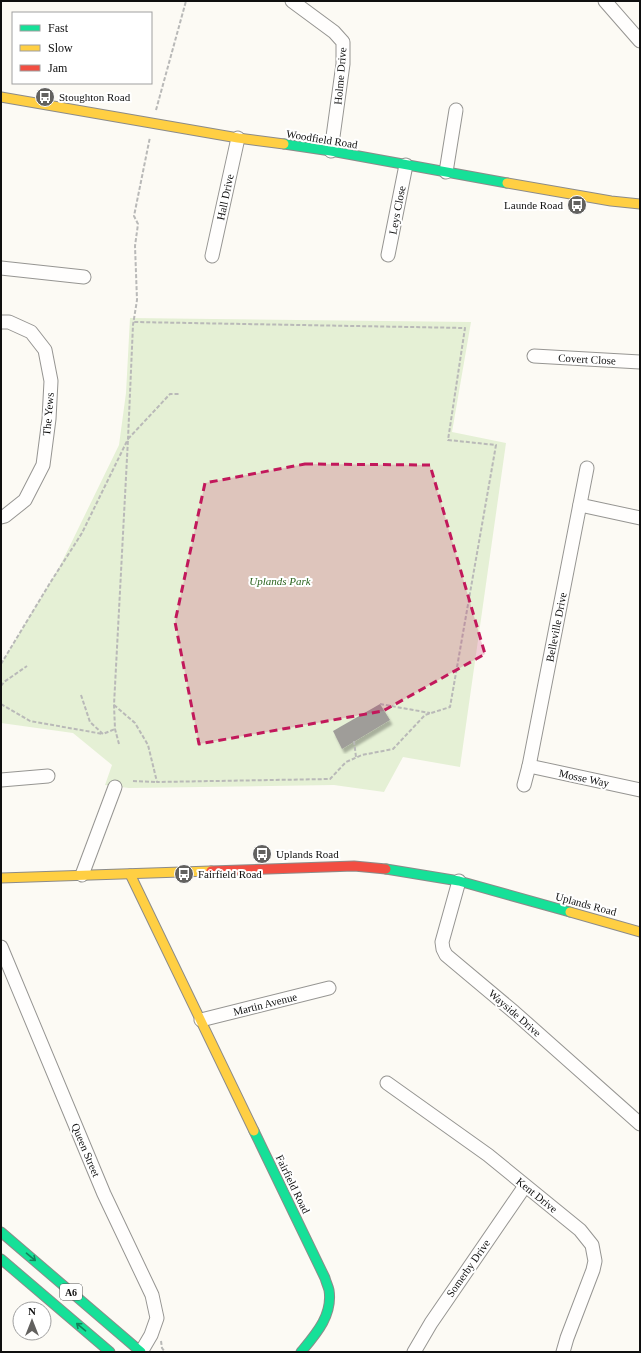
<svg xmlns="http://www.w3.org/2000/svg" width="641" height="1353" font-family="Georgia,serif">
<defs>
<filter id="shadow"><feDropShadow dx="2.5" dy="4.5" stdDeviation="1" flood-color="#0004"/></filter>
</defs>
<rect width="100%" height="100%" fill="#fcfaf4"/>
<path fill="#e5f0d5" d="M130,318L471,322L452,432L506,443L460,767L403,757L384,792L334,785L129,788L105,785L112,765L73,733L1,723V664L60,566L119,445L126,393Z"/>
<path fill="#9f9d99" filter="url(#shadow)" d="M380,704L390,720L342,749L333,731Z"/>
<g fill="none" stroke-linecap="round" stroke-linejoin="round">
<g stroke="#969592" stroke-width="15">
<g id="street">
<path d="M292,1L334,32L343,42V64L331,151"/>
<path d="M605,1L640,41"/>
<path d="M446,172L456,110"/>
<path d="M388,255L406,165"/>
<path d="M212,256L238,138"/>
<path d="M1,268L84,277"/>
<path d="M1,322H9L31,332L45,350L51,381L49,419L43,465L25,500L5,516L1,517"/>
<path d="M534,356L640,362"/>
<path d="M580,505L640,518"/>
<path d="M529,766L640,790"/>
<path d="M1,780L48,776"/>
<path d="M524,785L529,766L587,468"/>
<path d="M82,875L115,787"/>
<path d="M459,881L442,942L443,949L446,955L514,1012L640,1124"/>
<path d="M1,947L104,1194L152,1295L157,1318L151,1335L141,1352"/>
<path d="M201,1020L329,988"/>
<path d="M387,1083L488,1155L580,1230L592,1245L595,1261L593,1270L567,1338L563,1352"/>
<path d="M414,1352L431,1323L525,1186"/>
</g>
</g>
<g stroke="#8c8b89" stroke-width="11">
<g id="fast">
<path d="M284,144L331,151L507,183"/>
<path d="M386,869L459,881L570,912"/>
<path d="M254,1131L325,1278C326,1282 328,1286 329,1290C333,1315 316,1334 301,1352"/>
<path d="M1,1232L141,1352"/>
<path d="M1,1259L110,1352"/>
</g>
</g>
<g stroke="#8c8b89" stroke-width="11">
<g id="slow">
<path d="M1,97L238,138L284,144"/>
<path d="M507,183L611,201L640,204"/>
<path d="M130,874L254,1131"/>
<path d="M1,878L211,871"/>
<path d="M570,912L640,932"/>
</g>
</g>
<g stroke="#8c8b89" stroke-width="11">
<path id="jam" d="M211,871L354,866L386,869"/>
</g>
<g stroke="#b9b9b8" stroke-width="2" stroke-dasharray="4 2" stroke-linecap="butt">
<path d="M156,110L186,1"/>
<path d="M1,664L50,583L82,533L128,439L133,325L137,300L135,246L138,224L134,216L150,137"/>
<path d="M1,686L4,682L27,666"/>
<path d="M81,695L90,722L103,734L115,729"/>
<path d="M1,704L30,721L103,734"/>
<path d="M380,704L430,713"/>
<path d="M114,705L135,723L148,745L157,782L330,779L346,762L362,755L393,749L425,715L450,707L496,445L448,440L465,328L134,322"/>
<path d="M354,741L356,757"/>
<path d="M119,744L115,729L114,705L128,439L170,394H180"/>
<path d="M133,781L157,782"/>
<path d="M161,1341L162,1348L165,1352"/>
</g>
<use href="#street" stroke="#fffefd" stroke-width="13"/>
<use href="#fast" stroke="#16e098" stroke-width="9"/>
<use href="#slow" stroke="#ffcf43" stroke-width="9"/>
<use href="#jam" stroke="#f24e42" stroke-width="9"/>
</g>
<defs><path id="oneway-shaft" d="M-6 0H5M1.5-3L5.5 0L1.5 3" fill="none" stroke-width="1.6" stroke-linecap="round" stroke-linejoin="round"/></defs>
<g stroke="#13825a">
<use href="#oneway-shaft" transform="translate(31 1257) rotate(40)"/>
<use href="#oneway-shaft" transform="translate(81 1327) rotate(-140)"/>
</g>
<path fill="#c2185b" fill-opacity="0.2" stroke="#c2185b" stroke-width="3" stroke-dasharray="8 5" stroke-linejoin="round" d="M305,464L430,465L485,654L383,711L199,744L175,622L205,483Z"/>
<defs>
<g id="bus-disc" transform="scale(1)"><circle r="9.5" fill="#62615f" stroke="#fff"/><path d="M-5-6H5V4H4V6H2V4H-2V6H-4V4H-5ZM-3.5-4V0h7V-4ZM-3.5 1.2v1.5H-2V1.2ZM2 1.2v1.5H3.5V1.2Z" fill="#fff"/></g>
</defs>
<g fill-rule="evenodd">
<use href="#bus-disc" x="45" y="97"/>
<use href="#bus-disc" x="577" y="205"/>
<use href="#bus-disc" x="262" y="854"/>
<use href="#bus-disc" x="184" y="874"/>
</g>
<g text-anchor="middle" stroke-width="4" stroke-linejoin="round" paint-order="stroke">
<rect fill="#fff" stroke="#575757" stroke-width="1" x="60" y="1284" width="22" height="16" rx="3"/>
<g font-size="10" font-weight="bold" fill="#0f0f0f">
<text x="71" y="1296">A6</text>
</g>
<g font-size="11" fill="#0f0f0f" stroke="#fff">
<text transform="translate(340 76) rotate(-85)" y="4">Holme Drive</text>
<text transform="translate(322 139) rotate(9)" y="4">Woodfield Road</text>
<text transform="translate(225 197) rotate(-78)" y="4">Hall Drive</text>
<text transform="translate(397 210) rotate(-79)" y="4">Leys Close</text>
<text transform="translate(587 359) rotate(3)" y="4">Covert Close</text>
<text transform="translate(48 414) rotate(-85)" y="4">The Yews</text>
<text transform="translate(556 627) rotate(-79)" y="4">Belleville Drive</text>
<text transform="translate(584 778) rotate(12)" y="4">Mosse Way</text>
<text transform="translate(586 904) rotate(15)" y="4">Uplands Road</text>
<text transform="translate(265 1004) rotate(-14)" y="4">Martin Avenue</text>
<text transform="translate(515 1013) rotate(41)" y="4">Wayside Drive</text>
<text transform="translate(86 1150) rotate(67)" y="4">Queen Street</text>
<text transform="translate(293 1184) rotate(64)" y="4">Fairfield Road</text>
<text transform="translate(537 1195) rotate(39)" y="4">Kent Drive</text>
<text transform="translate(468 1268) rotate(-55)" y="4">Somerby Drive</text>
</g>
<g font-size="11" fill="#0f0f0f" stroke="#fff" text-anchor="start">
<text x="59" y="101">Stoughton Road</text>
<text x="563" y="209" text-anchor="end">Launde Road</text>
<text x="276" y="858">Uplands Road</text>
<text x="198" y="878">Fairfield Road</text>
</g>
<g font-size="11" font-style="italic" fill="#2e6520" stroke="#fff">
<text x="280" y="585">Uplands Park</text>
</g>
</g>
<rect width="641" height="1353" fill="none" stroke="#0f0f0f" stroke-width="4"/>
<rect x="12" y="12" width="140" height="72" fill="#ffffff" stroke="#9f9f9f"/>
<rect x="20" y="25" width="20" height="6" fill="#16e098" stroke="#9f9f9f"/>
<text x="48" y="32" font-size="12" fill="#0f0f0f">Fast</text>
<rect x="20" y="45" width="20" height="6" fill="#ffcf43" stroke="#9f9f9f"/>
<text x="48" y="52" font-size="12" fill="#0f0f0f">Slow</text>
<rect x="20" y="65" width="20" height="6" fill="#f24e42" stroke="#9f9f9f"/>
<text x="48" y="72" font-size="12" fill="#0f0f0f">Jam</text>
<g transform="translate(32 1321)"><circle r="19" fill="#ffffff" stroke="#9f9f9f"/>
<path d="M0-3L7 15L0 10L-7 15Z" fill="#62615f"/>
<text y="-6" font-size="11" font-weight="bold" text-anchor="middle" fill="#0f0f0f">N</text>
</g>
</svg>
